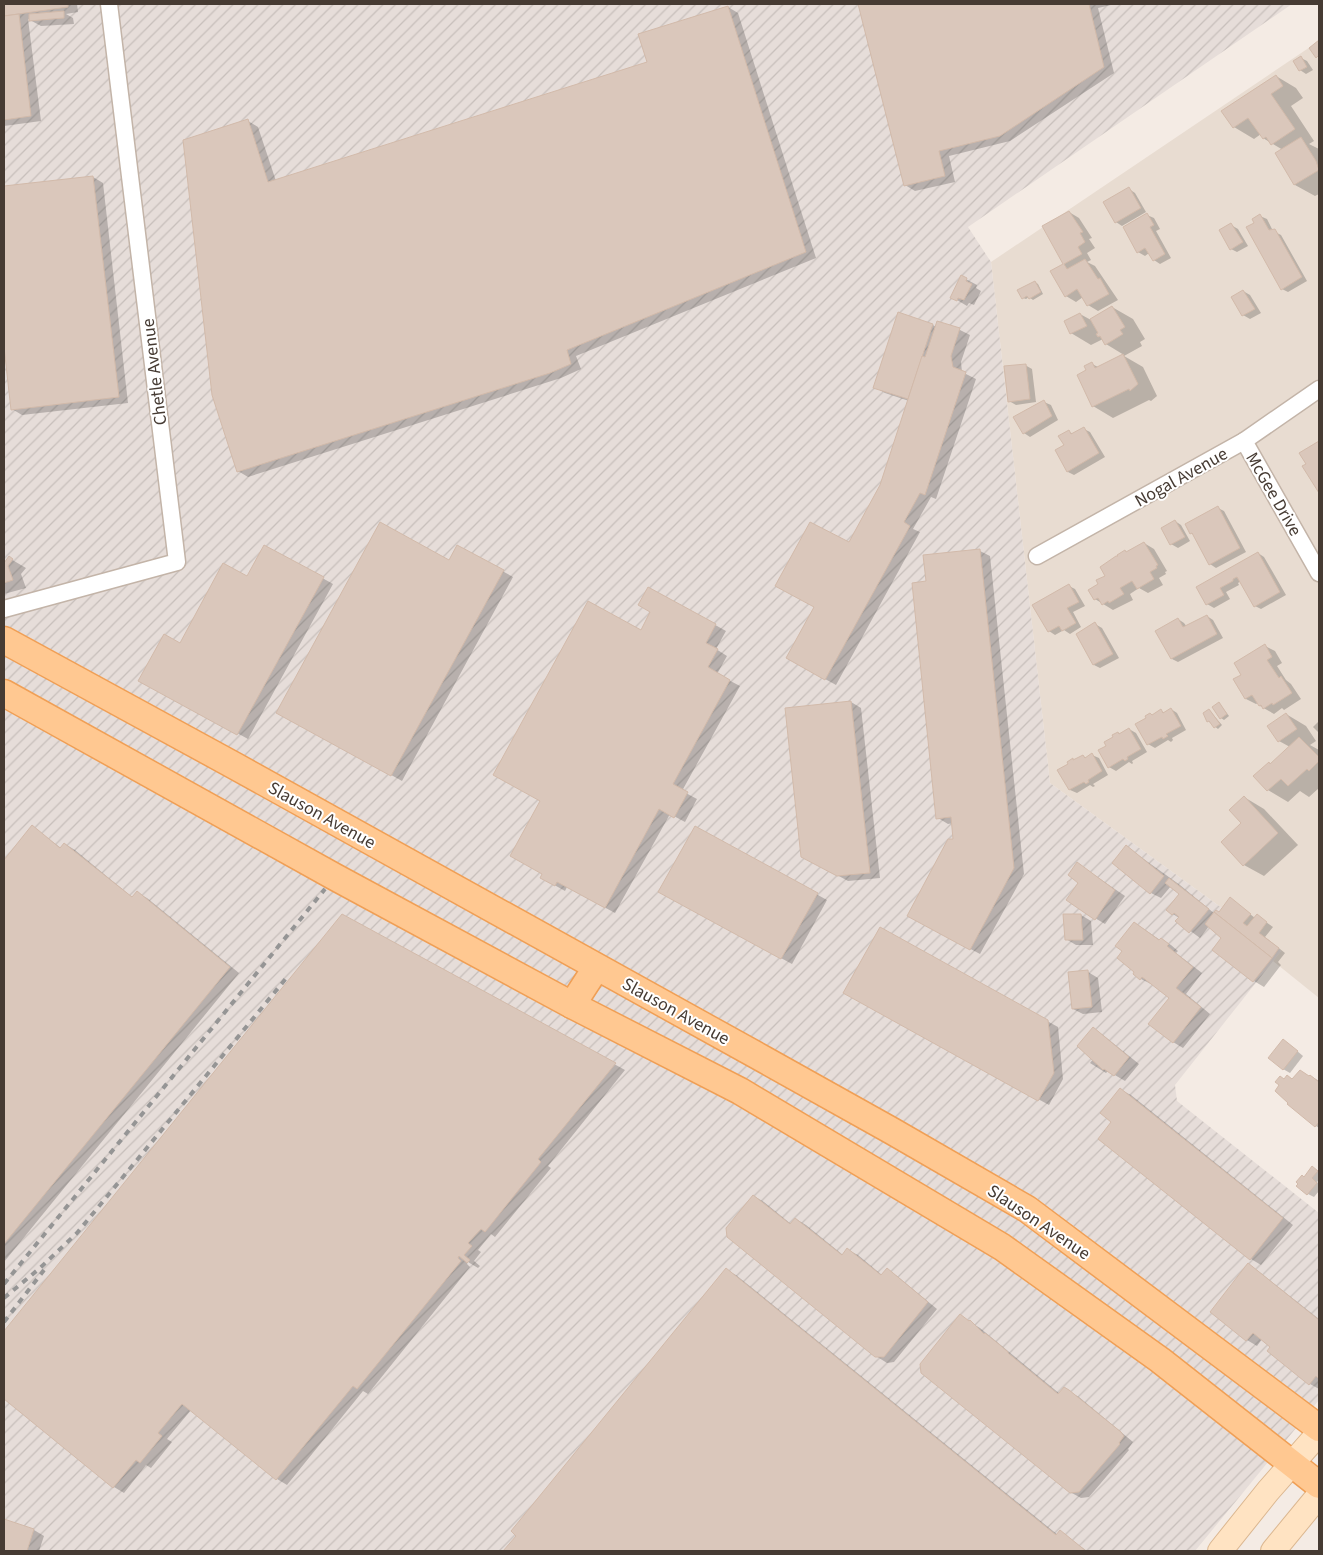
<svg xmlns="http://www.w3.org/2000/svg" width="1323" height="1555" font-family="'Source Sans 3',sans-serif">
<defs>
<pattern id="industrial-furrows" width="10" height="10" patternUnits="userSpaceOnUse" patternTransform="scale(1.25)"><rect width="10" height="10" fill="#e6ddd9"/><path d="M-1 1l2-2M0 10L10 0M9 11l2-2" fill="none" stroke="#c7bfbb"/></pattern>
</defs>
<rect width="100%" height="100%" fill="#f4ebe4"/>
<path fill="#e8dcd1" d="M1319,41V998L1273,961L1281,951L1050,783L991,262Z"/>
<path fill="url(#industrial-furrows)" d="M4,4H1292L968,227L991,262L1050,783L1281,951L1175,1085L1177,1101L1319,1213V1400L1195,1551H4Z"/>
<g fill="#0003">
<path d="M18,4H77L78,12L66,14L73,18L74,24L41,26L28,19L41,121L4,126V6Z"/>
<path d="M860,4H1115L1098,8L1114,73L1010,141L949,156L955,182L915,191L905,185Z"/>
<path d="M728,7L738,13L816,258L576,356L581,369L561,378L248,477L238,471L248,121L258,127L276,181L649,62Z"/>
<path d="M1301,58L1307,61L1313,70L1306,74L1300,70Z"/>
<path d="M1276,76L1296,88L1303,98L1291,106L1314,141L1309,144L1319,149V194L1315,196L1295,185L1277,153L1283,150L1263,138L1261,134L1254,139L1234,127Z"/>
<path d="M93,177L103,183L128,403L22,415L12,409L4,336V187Z"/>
<path d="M1129,189L1135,193L1146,212L1122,226L1116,222Z"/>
<path d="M1069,212L1079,218L1092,238L1089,239L1095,248L1087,253L1091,260L1087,262L1095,266L1118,300L1098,311L1088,305L1083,297L1076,302L1066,296L1064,265L1044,227Z"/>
<path d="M1147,215L1154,218L1160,229L1156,231L1171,258L1160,264L1154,260L1149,253L1145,256L1138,252Z"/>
<path d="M1260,216L1267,219L1273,231L1281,235L1307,281L1288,292L1282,289L1256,223Z"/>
<path d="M1231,225L1238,229L1248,246L1237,252L1231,249Z"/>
<path d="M962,277L977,285L976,288L981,291L974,305L969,303L967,306L952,297Z"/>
<path d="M1035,282L1038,284L1043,294L1033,300L1029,297L1026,299L1023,298Z"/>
<path d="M1243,291L1250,295L1261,313L1250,319L1243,315L1233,298Z"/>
<path d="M1112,307L1133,319L1145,339L1140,342L1142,346L1124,356L1143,367L1157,396L1151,401L1149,400L1113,418L1093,406L1088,370L1092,364L1098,367L1124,355L1106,344L1103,339L1091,345L1071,333L1080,314L1091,320Z"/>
<path d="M938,322L960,330L970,335L961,362L962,372L976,379L936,499L931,497L913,529L920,532L836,685L787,658L881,485L909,401L885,393L875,387L933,325L936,327Z"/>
<path d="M1025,365L1032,369L1036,402L1016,405L1009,401Z"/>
<path d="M1044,402L1051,405L1058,420L1030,437L1024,433Z"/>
<path d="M1084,429L1090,432L1105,457L1074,475L1068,472L1065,445L1069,432L1074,434Z"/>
<path d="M1218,508L1224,511L1246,552L1216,568L1210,564L1194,535L1191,533Z"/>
<path d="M1175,521L1181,525L1190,541L1178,548L1171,544Z"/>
<path d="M1144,543L1154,549L1167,571L1165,572L1166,574L1159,578L1163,585L1148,593L1139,588L1130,594L1133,600L1113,610L1095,599L1100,584L1126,553Z"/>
<path d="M265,546L333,584L248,739L140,680L180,644L248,578Z"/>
<path d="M457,546L513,577L402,781L278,712L449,562Z"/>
<path d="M980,551L990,556L1024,874L980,954L918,921L955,840L953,823L948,824L938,818L927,582Z"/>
<path d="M1258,553L1264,557L1286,595L1261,609L1255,606L1241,581L1238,583L1239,585L1226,592L1230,599L1214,608L1207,604L1198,587Z"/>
<path d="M9,558L26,568L21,574L26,588L4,594V562L5,563Z"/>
<path d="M1069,586L1075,589L1085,606L1073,612L1081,627L1070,634L1064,630L1055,635L1049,631Z"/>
<path d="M649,588L726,631L716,649L727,656L717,674L740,686L682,791L697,799L685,822L670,814L615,913L567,887L565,891L542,878L641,632L652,612Z"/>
<path d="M1207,616L1213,620L1223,638L1178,662L1172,659L1178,619L1184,623L1187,627Z"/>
<path d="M1095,624L1102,628L1119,658L1100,668L1094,665L1078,634Z"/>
<path d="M1265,646L1275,651L1282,663L1277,666L1286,680L1291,684L1301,699L1284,710L1282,708L1274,714L1260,706L1258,703L1256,704L1246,699L1235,680L1243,675Z"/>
<path d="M851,702L861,708L880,878L848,881L813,862Z"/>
<path d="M1219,703L1229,716L1224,720L1221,718Z"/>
<path d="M1171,709L1177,713L1186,730L1172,738L1173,740L1171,742L1168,740L1155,748L1148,744V719L1150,714L1153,716L1161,711L1165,713Z"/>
<path d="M1209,710L1222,725L1218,729L1207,720Z"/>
<path d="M1286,714L1306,726L1316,741L1310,745L1319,750V788L1309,797L1300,791L1288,802L1268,790L1255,776L1271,765L1290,747L1279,741Z"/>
<path d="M1319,721V733L1313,727Z"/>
<path d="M1129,729L1136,733L1147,752L1132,761L1133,763L1132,764L1129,762L1116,771L1109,767L1118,733L1121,734Z"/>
<path d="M1092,755L1099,758L1108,775L1093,784L1095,786L1093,787L1090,785L1077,793L1070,790L1059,770L1069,764L1073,760L1074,761L1083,756L1086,758Z"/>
<path d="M1244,797L1264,809L1298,845L1264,876L1244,865Z"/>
<path d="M32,827L61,848L65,844L75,850L133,898L137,893L147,898L239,973L4,1262V862Z"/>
<path d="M695,828L827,900L792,964L660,892Z"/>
<path d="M1127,847L1180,885L1215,914L1219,913L1236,903L1255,918L1263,920L1273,927L1265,937L1285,953L1278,962L1281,965L1264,987L1254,981L1223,937L1209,926L1200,938L1177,921L1179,918L1173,914L1181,894L1171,886L1161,898L1151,893Z"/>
<path d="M1087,870L1125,896L1105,924L1095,918Z"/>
<path d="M342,915L625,1070L548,1166L551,1168L495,1237L491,1234L478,1250L481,1252L474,1261L480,1266L478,1268L468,1262L467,1264L470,1267L368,1394L363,1391L287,1485L277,1479L191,1410L167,1439L172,1442L151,1468L146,1465L124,1493L114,1487L4,1398V1333Z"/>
<path d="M1081,915L1091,921L1093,945H1076L1066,939Z"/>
<path d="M1135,923L1160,940L1161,939L1171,945L1178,951L1176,953L1202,973L1186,994L1210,1014L1183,1048L1173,1042L1170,998L1152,983L1151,984L1141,979Z"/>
<path d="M880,929L1058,1027L1063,1079L1049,1105L845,993Z"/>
<path d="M1088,972L1098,978L1102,1012L1083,1014L1073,1009Z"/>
<path d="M1093,1029L1103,1035L1139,1064L1125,1081L1108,1071L1106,1073L1090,1063L1094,1058Z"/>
<path d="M1290,1045L1303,1056L1290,1073L1283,1069Z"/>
<path d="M1311,1076L1319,1081V1128L1316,1126L1293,1080Z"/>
<path d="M1121,1090L1131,1095L1293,1225L1261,1265L1251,1259L1100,1139L1113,1122Z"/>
<path d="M1313,1168L1319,1172V1180L1317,1182L1319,1184V1191L1314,1197L1308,1194L1304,1178Z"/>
<path d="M754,1196L764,1202L791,1224L796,1219L806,1225L843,1255L848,1250L858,1255L882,1275L887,1270L897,1276L937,1309L894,1362L887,1363L876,1356Z"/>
<path d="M1248,1265L1258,1271L1319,1319V1389L1310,1384L1269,1351L1272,1347L1262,1339L1257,1346L1247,1340L1211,1312Z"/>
<path d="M726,1270L736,1275L1058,1535L1060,1532L1087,1551H505Z"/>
<path d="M960,1316L980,1328L1060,1394L1064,1389L1079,1397L1133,1442L1128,1449L1129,1450L1089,1497L1081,1498L1070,1492Z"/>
<path d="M4,1520L34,1530L44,1536L39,1551H4Z"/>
</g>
<g fill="#dac7bb" stroke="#d2baaa">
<path d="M4,4H68V7L4,16Z"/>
<path d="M858,4H1089L1104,67L1000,136L939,151L945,176L904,186Z"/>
<path d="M728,6L806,252L567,350L571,364L550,373L237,472L212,395L183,140L248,119L268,182L647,62L638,34Z"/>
<path d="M64,11V18L29,21V14Z"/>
<path d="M19,14L31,116L4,120V16Z"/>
<path d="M1319,40V55L1316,58L1309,48Z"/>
<path d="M1301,56L1307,67L1299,71L1293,61Z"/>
<path d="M1276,75L1283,86L1271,94L1295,129L1271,145L1266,137L1263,139L1248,118L1233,128L1221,111Z"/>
<path d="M1301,137L1316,161L1319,170L1294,185L1275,153Z"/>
<path d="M93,176L119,397L11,410L4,347V186Z"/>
<path d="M1129,187L1141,208L1115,223L1103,202Z"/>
<path d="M1069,211L1083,232L1080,233L1085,242L1078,247L1082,254L1064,264L1067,269L1085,259L1098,279L1100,278L1109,294L1087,306L1077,289L1065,297L1050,271L1063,264L1042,226Z"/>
<path d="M1147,213L1154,225L1150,227L1165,254L1153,261L1145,248L1137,253L1123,227Z"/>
<path d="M1260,214L1269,230L1275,229L1302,277L1281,290L1246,227L1254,223L1252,219Z"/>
<path d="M1231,223L1243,242L1230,250L1219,230Z"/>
<path d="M961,275L967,278L966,281L972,284L964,300L958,298L957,301L950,298Z"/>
<path d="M1035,281L1041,292L1029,299L1027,296L1022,299L1017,290Z"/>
<path d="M1243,290L1255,309L1242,316L1231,297Z"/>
<path d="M1112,306L1125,327L1120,330L1123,334L1105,345L1100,336L1098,337L1096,334L1098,333L1090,319Z"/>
<path d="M898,312L933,324L908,399L873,388Z"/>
<path d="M1080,313L1087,326L1070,334L1064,321Z"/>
<path d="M937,321L960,328L951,356L953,367L966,372L925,495L920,493L904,522L910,526L825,680L786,658L814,607L775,586L810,522L849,542L880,485L922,356L925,357Z"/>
<path d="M1123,354L1138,384L1130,391L1129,389L1092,407L1077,375L1086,370L1084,366L1092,362L1095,368Z"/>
<path d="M1026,364L1030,399L1008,402L1004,366Z"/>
<path d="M1044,400L1052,416L1023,434L1013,417Z"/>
<path d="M1084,427L1099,453L1067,472L1055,450L1064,445L1058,436L1069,430L1071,434Z"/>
<path d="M1319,441V493L1302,466L1306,464L1299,453Z"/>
<path d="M1218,506L1240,548L1209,565L1192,533L1190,534L1185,524Z"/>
<path d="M1175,520L1185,537L1170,545L1161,528Z"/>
<path d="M380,522L449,560L457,545L504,570L391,776L276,713Z"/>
<path d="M1144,542L1158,565L1156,566L1157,568L1150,572L1154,579L1137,589L1132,581L1120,588L1124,594L1109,603L1108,601L1102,605L1098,598L1094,600L1088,590L1098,584L1096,580L1105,576L1100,567L1116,556H1118L1117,555L1125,550L1126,552Z"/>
<path d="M264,545L324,577L237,735L138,681L164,634L180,643L223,563L247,576Z"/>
<path d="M980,549L1014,868L970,950L907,916L948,839H953L951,817L936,819L912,583L926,581L923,555Z"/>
<path d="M1258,552L1280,592L1254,607L1237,577L1233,579V581L1220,588L1224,595L1206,605L1196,587Z"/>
<path d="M9,556L13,559L8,566L13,580L4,583V563Z"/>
<path d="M1069,584L1079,602L1067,608L1076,623L1062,631L1059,626L1048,632L1032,605Z"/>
<path d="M648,587L716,624L706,643L718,649L708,667L730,680L673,784L688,792L674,818L659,809L605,908L557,882L555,886L540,878L542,874L510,856L540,801L493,775L588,601L641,630L650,612L638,605Z"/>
<path d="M1207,615L1217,634L1171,659L1155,631L1178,618L1183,627Z"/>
<path d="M1095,622L1113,654L1093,665L1076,634Z"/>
<path d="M1265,644L1272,657L1267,660L1279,678L1281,676L1292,693L1273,705L1272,703L1263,709L1261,705L1259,706L1252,695L1245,699L1233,679L1241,675L1234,663Z"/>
<path d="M851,701L870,873L837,876L801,857L785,708Z"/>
<path d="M1219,702L1227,714L1220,719L1212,707Z"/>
<path d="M1171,708L1181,726L1166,734L1168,736L1163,739L1162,737L1147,745L1135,724L1146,718L1145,716L1150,713L1152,715L1161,709L1163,713Z"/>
<path d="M1209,709L1220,724L1214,728L1209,721L1207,722L1203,713Z"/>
<path d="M1286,713L1297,729L1278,742L1267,726Z"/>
<path d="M1129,728L1141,749L1127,757L1128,759L1125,761L1123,759L1108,768L1098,750L1106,746L1104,742L1113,737L1112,735L1118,732L1119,734Z"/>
<path d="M1299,737L1319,757V761L1309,771L1307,769L1288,786L1281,779L1267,791L1253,776L1269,762L1270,764Z"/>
<path d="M1092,753L1102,771L1088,780L1089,782L1086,784L1084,782L1069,790L1057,770L1068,764L1067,762L1073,758V760L1083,755L1085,758Z"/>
<path d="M1244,796L1278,833L1243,866L1221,842L1241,823L1229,810Z"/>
<path d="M32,825L60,848L64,843L132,897L137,891L230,967L4,1244V860Z"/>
<path d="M695,826L818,893L781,959L658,892Z"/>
<path d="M1126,845L1164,876L1150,894L1112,863Z"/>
<path d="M1077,862L1115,890L1095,920L1066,900L1078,883L1068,875Z"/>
<path d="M1169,878L1209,909L1189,933L1175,921L1179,917L1174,913L1172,915L1166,910L1179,894L1165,883Z"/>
<path d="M1230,897L1251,914L1243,923L1247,926L1257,914L1267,922L1259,933L1279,948L1272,958L1214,912L1216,910L1219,912Z"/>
<path d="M1214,912L1272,958L1253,982L1212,950L1221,938L1205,924Z"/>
<path d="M342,914L616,1063L538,1159L541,1162L485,1232L481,1229L468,1243L472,1246L464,1255L470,1260L467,1263L459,1256L458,1258L461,1261L357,1389L353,1386L276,1480L182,1404L158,1433L162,1436L140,1463L136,1460L113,1488L4,1399V1331Z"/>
<path d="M1063,914H1081L1083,940H1065Z"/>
<path d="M1134,922L1159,940L1161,938L1169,944L1167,946L1193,967L1176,988L1201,1007L1173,1043L1148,1024L1169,998L1142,977L1140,980L1133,974L1134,972L1117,958L1122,951L1115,946Z"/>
<path d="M880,927L1048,1020L1054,1073L1038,1101L843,993Z"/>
<path d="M1088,970L1092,1007L1072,1009L1068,972Z"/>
<path d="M1093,1027L1129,1057L1114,1076L1104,1069L1103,1070L1077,1046Z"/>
<path d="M1283,1039L1298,1051L1283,1070L1268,1058Z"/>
<path d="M1300,1070L1309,1076L1310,1075L1319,1082V1122L1315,1127L1287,1104L1288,1103L1275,1091L1279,1085L1275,1082L1280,1076L1284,1079L1287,1075L1292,1079Z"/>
<path d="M1120,1088L1283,1218L1250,1260L1098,1139L1111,1122L1100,1113Z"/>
<path d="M1312,1166L1318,1171L1312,1178L1317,1183L1307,1195L1296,1186L1298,1184L1296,1182L1302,1175L1304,1177Z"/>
<path d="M753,1195L790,1224L795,1218L842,1255L847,1248L881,1275L887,1268L928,1302L884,1357H875L727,1237L726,1228Z"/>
<path d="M1248,1263L1319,1320V1379L1316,1376L1309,1385L1267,1351L1270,1347L1253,1333L1246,1341L1210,1312Z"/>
<path d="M726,1268L1056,1535L1060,1530L1086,1551H503L516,1536L511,1531Z"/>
<path d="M960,1314L969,1321L970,1320L984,1334L985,1333L1000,1345L1008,1352V1353L1058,1394L1064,1387L1069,1390L1121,1432L1124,1436L1119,1443L1120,1444L1079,1492L1070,1493L921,1373L920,1364Z"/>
<path d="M4,1519L34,1529L27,1551H4Z"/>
</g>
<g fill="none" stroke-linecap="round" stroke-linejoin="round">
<g stroke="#c3b4a8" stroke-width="19">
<g id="street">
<path d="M1244,441L1319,573"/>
<path d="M1037,556L1244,441L1319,389"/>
<path d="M4,609L177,562L109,4"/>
</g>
</g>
<g stroke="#dbb790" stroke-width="26">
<g id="secondary">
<path d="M1220,1551L1268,1491L1319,1433"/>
<path d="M1273,1551L1319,1495"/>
</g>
</g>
<g stroke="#f09f55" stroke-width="29">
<g id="primary">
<path d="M4,640L235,766L765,1060L892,1131L1027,1209L1319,1428"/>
<path d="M4,693L335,877L572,1005L740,1091L1002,1247L1160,1360L1319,1485"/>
<path d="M572,1005L596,968"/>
</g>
</g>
<use href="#street" stroke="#fff" stroke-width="16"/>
<use href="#secondary" stroke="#ffe3c2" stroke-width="24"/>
<use href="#primary" stroke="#ffc891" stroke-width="26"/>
<g stroke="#959595" stroke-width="4" stroke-dasharray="6 6" stroke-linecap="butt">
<path d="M4,1284L325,889"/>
<path d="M4,1298L40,1268L77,1233L288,976"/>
<path d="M4,1322L44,1270"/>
</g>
</g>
<g text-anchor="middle" stroke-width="4" stroke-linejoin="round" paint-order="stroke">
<g font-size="18" fill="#463b33" stroke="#fff">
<text transform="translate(154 372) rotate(-97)" y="6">Chetle Avenue</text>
<text transform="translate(1181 477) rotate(-29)" y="6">Nogal Avenue</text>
<text transform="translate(1274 494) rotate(60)" y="6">McGee Drive</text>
<text transform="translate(322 815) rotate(29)" y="6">Slauson Avenue</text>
<text transform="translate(676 1011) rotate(29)" y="6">Slauson Avenue</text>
<text transform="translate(1039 1222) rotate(34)" y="6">Slauson Avenue</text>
</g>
</g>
<rect width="1323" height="1555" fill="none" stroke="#463b33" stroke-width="10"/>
</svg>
